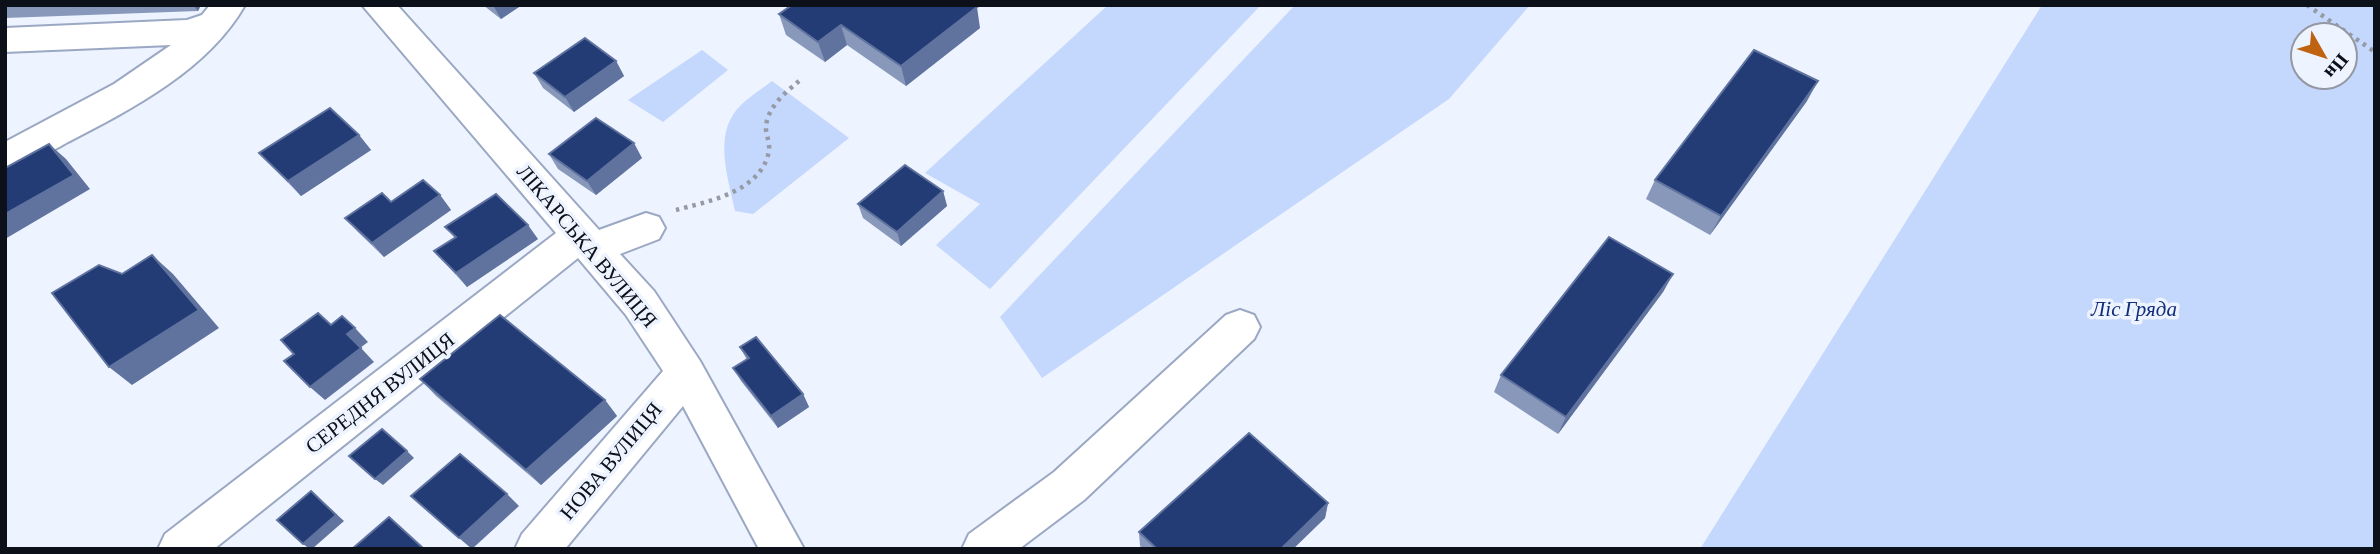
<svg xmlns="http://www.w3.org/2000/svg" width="2380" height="554" font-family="'Crimson Pro',serif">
<rect width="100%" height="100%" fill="#edf3ff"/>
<g fill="#c4d7fd" fill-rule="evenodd">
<path d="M1108,5H1261L990,289L936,245L980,204L925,173Z"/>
<path d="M1295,5H1530L1449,99L1042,378L1000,317Z"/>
<path d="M2042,5H2375V549H1700ZM2345,35V77H2303V35Z"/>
<path d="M702,50L728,70L663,122L628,100Z"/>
<path d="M772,81L849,138L753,214L735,211C728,177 712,133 741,105C750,96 762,89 772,81Z"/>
</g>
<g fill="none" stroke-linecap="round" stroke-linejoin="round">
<g stroke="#9aa8c3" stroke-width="4">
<g id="minor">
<path d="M210,5H245C208,70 132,109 68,142C48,153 27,166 5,173V142L114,84L171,45L5,52V28L187,20L202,15Z"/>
<path d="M362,5H397L599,230L646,213L659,217L665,228L659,239L620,254L654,291L700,361L804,549H759L683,406L565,549H515L522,534L663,371L626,315L578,258L214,549H158L165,534L556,233Z"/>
<path d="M1240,310L1254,315L1260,327L1254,339L1084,500L1019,549H962L969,534L1054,472L1226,315Z"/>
</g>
</g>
<g stroke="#959aa5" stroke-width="4.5" stroke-dasharray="3.5 5" stroke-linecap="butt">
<path d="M2307,5L2375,52"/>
<path d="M676,210C709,201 761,192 769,151C770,144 767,137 766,130C765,109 785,93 799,81"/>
</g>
<use href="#minor" fill="#fff" fill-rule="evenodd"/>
</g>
<g fill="#8898ba">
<path d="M5,5H201L198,11L5,18Z"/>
<path d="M483,5H522L501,19Z"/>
<path d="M779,14L980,28L906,86L847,45L825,62L786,35Z"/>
<path d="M616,61L624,76L574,112L543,88L534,73Z"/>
<path d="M1807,101L1710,235L1646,199L1655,180Z"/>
<path d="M359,135L371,150L301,196L259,153Z"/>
<path d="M549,154L642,158L596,195L558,169Z"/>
<path d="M943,191L947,206L901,246L863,218L858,204Z"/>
<path d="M440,195L451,210L384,257L358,232L345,218L391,202Z"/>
<path d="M445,227L538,239L467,287L434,251L455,238Z"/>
<path d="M1673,274L1663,292L1558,434L1494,392L1501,375Z"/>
<path d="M740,347L803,394L809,407L778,428L741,381L733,368L747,360Z"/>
<path d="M420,379L605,400L617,416L541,485L436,396Z"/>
<path d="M1328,503L1325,518L1293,549H1143L1140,546L1139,532Z"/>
</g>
<g fill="#60739f">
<path d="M193,5H201L198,11Z"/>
<path d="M493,5H522L501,19Z"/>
<path d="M977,7L980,28L906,86L901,66Z"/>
<path d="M841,25L847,45L825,62L818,42Z"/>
<path d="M616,61L624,76L574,112L565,97Z"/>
<path d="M1818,81L1807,101L1710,235L1721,216Z"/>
<path d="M359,135L371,150L301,196L288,181Z"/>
<path d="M634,143L642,158L596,195L587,181Z"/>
<path d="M49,144L66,159L90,189L5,239V214Z"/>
<path d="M943,191L947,206L901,246L897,232Z"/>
<path d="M440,195L451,210L384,257L372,243Z"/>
<path d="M528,225L538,239L467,287L456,273Z"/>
<path d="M152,255L173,274L219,328L132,385L109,367Z"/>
<path d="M1673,274L1663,292L1558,434L1566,417Z"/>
<path d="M355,328L368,342L360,348L347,334Z"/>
<path d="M361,348L374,362L325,400L310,387Z"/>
<path d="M803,394L809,407L778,428L771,416Z"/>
<path d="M605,400L617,416L541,485L526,470Z"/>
<path d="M407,451L414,458L383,485L375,479Z"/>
<path d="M311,491L344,521L312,549H310L303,544Z"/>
<path d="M507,494L519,506L472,549L459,538Z"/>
<path d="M1328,503L1325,518L1293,549H1281Z"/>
</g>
<g fill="#233c76" stroke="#60739f" stroke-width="2">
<path d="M792,5H974L977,7L901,66L841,25L818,42L779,14Z"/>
<path d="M585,38L616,61L565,97L534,73Z"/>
<path d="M1754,50L1818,81L1721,216L1655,180Z"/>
<path d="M330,108L359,135L288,181L259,153Z"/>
<path d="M596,118L634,143L587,181L549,154Z"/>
<path d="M49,144L74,175L5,214V168Z"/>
<path d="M905,165L943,191L897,232L858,204Z"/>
<path d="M423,180L440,195L372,243L345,218L382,193L391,202Z"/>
<path d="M496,194L528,225L456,273L434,251L456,237L445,227Z"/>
<path d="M1609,237L1673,274L1566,417L1501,375Z"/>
<path d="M152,255L199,310L109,367L52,293L99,265L122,274Z"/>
<path d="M318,313L331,325L342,316L355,328L347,334L361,348L310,387L284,361L294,354L281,340Z"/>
<path d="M500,315L605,400L526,470L420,379Z"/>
<path d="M756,337L803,394L771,416L733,368L749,358L740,347Z"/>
<path d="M382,429L407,451L375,479L349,456Z"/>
<path d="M1249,433L1328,503L1281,549H1157L1139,532Z"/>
<path d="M460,454L507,494L459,538L411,496Z"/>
<path d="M311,491L336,515L303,544L277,520Z"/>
<path d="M389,517L424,549H352Z"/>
</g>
<g text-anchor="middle" stroke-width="7" stroke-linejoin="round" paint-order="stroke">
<g font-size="21" fill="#0b1019" stroke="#edf3ff">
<text transform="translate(587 246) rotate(50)" y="7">ЛІКАРСЬКА ВУЛИЦЯ</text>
<text transform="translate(380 393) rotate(-38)" y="7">СЕРЕДНЯ ВУЛИЦЯ</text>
<text transform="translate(611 461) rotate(-50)" y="7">НОВА ВУЛИЦЯ</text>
</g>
<g font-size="21" font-style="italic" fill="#112e7b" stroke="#edf3ff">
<text x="2134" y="316">Ліс Гряда</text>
</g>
</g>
<rect width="2380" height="554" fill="none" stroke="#0b1019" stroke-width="14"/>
<g transform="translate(2324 56) rotate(129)"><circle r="33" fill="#edf3ff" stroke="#9398a3" stroke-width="2"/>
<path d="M0-5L12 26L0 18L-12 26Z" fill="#bf6311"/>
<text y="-10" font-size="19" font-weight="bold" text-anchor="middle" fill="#0b1019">Пн</text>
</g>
</svg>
